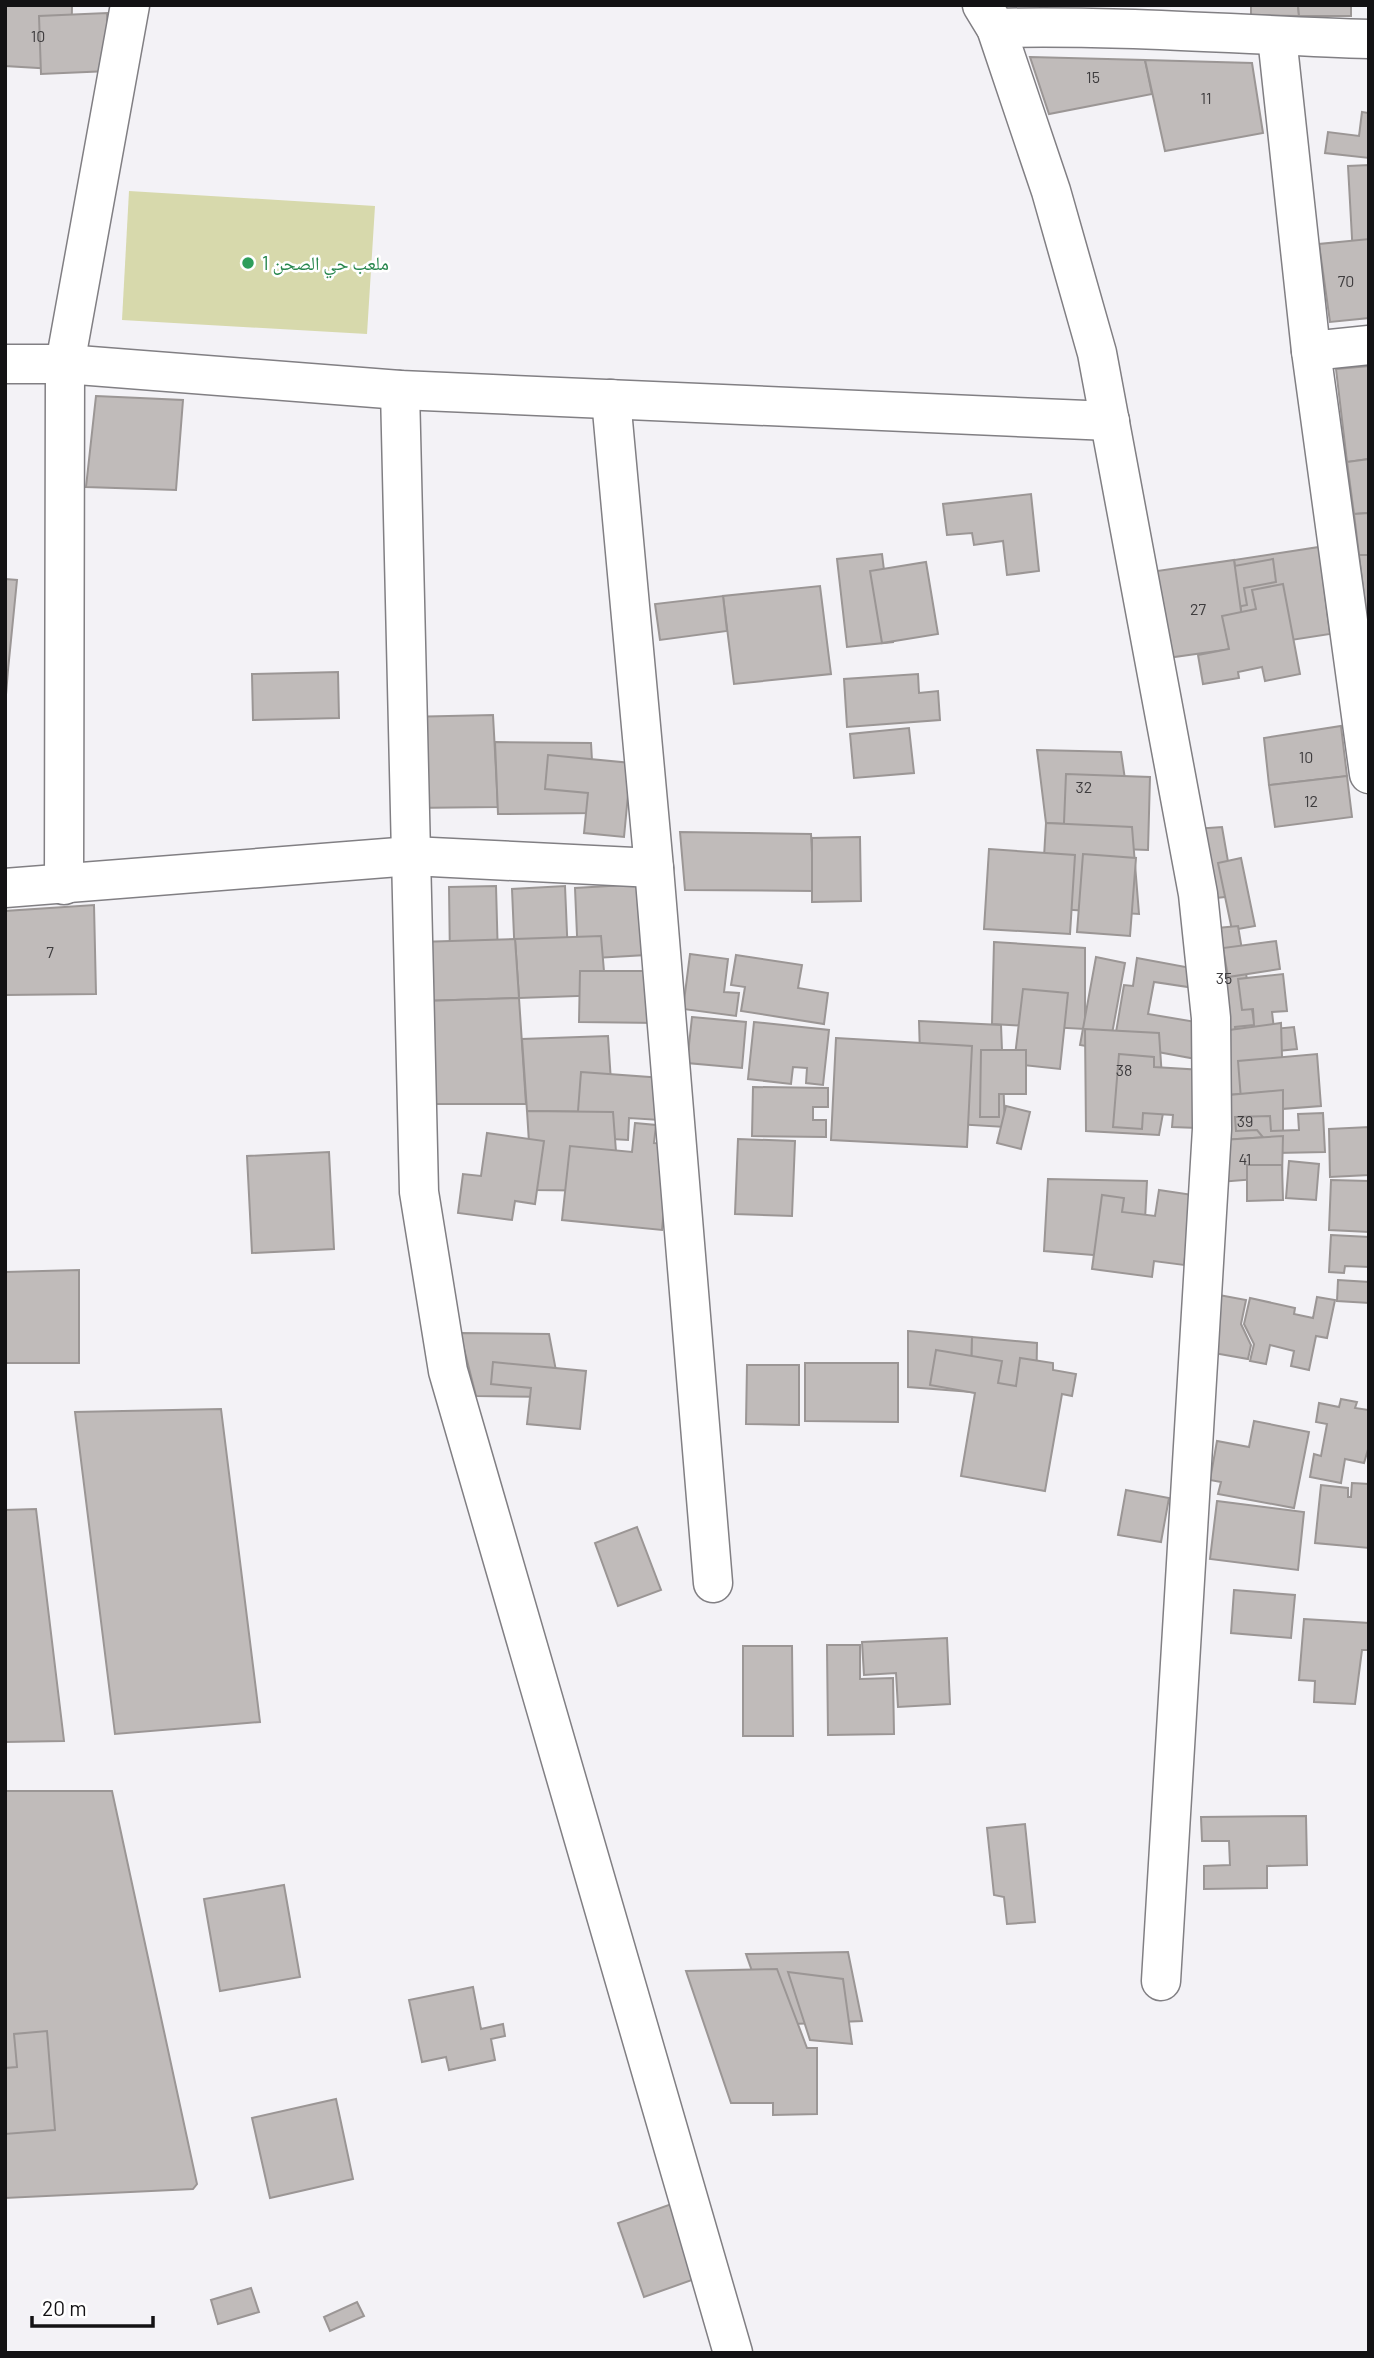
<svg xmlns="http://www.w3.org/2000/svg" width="1374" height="2358" font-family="Barlow,'Noto Naskh Arabic',sans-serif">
<rect width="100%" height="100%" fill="#f3f2f6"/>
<path fill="#d7d9ac" d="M129,191L375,206L367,334L122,320Z"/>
<g fill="#c0bbba" stroke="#9b9695" stroke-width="2">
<path d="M5,5H72L71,70L5,66Z"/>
<path d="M1251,5H1298L1299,16L1251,15Z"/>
<path d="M1298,5H1351V16H1299Z"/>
<path d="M107,13L109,71L41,74L39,16Z"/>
<path d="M1030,57L1145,60L1152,94L1049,114Z"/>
<path d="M1145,60L1252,63L1263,133L1165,151Z"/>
<path d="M1362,112L1369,113V158L1325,153L1328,132L1359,136Z"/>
<path d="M1369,165V255L1353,256L1348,166Z"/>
<path d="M1369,239V318L1330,322L1319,244Z"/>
<path d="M1369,366V459L1347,462L1336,369Z"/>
<path d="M96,396L183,400L176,490L86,487Z"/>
<path d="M1369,459V513L1354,514L1347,462Z"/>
<path d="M1031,494L1039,571L1007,575L1003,541L974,545L972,533L947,535L943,504Z"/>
<path d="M1369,513V555H1359L1354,514Z"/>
<path d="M1319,547L1330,634L1246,647L1234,560Z"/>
<path d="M882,554L893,642L847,647L837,559Z"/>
<path d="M1359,555H1369L1368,629Z"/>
<path d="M1273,559L1276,582L1244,588L1247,605L1216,611L1222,643L1186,649L1173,577Z"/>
<path d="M1234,560L1246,647L1160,659L1150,572Z"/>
<path d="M926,562L938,634L882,643L870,571Z"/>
<path d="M5,579L17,580L8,670H5Z"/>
<path d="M1283,584L1300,674L1265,681L1262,667L1238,672L1239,678L1203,684L1198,655L1229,649L1222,616L1256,609L1252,590Z"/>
<path d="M820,586L831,674L734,684L723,596Z"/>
<path d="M723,596L727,631L660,640L655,604Z"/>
<path d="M5,670H8L5,707Z"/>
<path d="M338,672L339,718L253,720L252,674Z"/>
<path d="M918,674L919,693L938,691L940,720L847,727L844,679Z"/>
<path d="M493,715L498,807L410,808L404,717Z"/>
<path d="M1341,726L1347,776L1269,785L1264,738Z"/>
<path d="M909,728L914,773L854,778L850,734Z"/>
<path d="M495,742L591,743L595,813L498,814Z"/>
<path d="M1037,750L1121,752L1132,827L1046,823Z"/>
<path d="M548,755L631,763L624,837L584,833L588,793L545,789Z"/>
<path d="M1066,774L1150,777L1148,850L1063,847Z"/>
<path d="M1347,776L1352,817L1275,827L1269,785Z"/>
<path d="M1046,823L1132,827L1139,914L1041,908Z"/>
<path d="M1222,827L1234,896L1188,901L1180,830Z"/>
<path d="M680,832L811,834L814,891L685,890Z"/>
<path d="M860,837L861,901L812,902V838Z"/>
<path d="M989,849L1075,855L1070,934L984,929Z"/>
<path d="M1083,854L1136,858L1130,936L1077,932Z"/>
<path d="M1241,858L1255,926L1232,930L1218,863Z"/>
<path d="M643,884L646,955L578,959L575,888Z"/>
<path d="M496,886L498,959L450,960L449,887Z"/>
<path d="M565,886L568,957L515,960L512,889Z"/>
<path d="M94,905L96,994L5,995V911Z"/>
<path d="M1238,926L1255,1027L1207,1033L1195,930Z"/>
<path d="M601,936L606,995L519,998L515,939Z"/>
<path d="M515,939L519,998L423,1001L418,942Z"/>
<path d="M1276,941L1280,969L1228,977L1223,948Z"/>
<path d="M994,942L1085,948V1029L992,1024Z"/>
<path d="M690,954L728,959L724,992L739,993L736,1016L683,1009Z"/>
<path d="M736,955L802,965L798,988L828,993L824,1024L741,1011L745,987L731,985Z"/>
<path d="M1096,957L1125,963L1109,1050L1080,1045Z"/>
<path d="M1137,958L1191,968L1188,987L1154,982L1148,1014L1202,1023L1196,1059L1114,1044L1124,985L1133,986Z"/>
<path d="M580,971H658V1023L579,1022Z"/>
<path d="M1283,974L1287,1011L1272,1012L1274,1029L1294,1027L1297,1049L1238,1055L1235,1027L1254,1025L1253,1009L1242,1010L1238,979Z"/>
<path d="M1023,989L1068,993L1060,1069L1014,1064Z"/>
<path d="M519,998L526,1104H430L423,1001Z"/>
<path d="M692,1017L746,1022L742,1068L687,1063Z"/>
<path d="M919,1021L1001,1025L1005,1127L922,1122Z"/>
<path d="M754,1022L829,1030L823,1085L806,1083L807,1068L793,1067L791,1084L748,1079Z"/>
<path d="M1281,1023L1283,1090L1207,1097V1033Z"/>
<path d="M1085,1029L1159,1033L1164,1108L1159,1135L1086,1131Z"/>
<path d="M608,1036L613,1112L527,1111L522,1039Z"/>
<path d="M836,1038L972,1046L967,1147L831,1140Z"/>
<path d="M981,1050H1026V1094H999V1117H980Z"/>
<path d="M1119,1054L1154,1057V1067L1203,1070L1198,1128L1172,1127L1173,1115L1143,1113L1142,1129L1113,1127Z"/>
<path d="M1317,1054L1321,1106L1242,1112L1238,1061Z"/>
<path d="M581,1072L663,1078L660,1120L629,1118L628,1140L576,1137Z"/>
<path d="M753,1087L828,1088V1107H813V1120H826V1137L752,1136Z"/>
<path d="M1283,1090V1136L1207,1141V1097Z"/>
<path d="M1006,1106L1030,1112L1021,1149L997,1143Z"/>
<path d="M527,1111L613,1112L619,1191L532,1190Z"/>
<path d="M1323,1113L1325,1152L1276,1153L1257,1130L1236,1131L1235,1117L1270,1116L1271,1131L1299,1130L1298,1114Z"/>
<path d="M635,1123L656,1125L654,1143L670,1144L662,1230L562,1220L570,1146L632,1152Z"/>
<path d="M1369,1127V1175L1330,1177L1329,1129Z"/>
<path d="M487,1133L544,1141L535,1204L515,1201L512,1220L458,1213L463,1174L481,1176Z"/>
<path d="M1283,1136L1282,1177L1207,1183V1141Z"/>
<path d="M738,1139L795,1141L792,1216L735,1214Z"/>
<path d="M329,1152L334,1249L252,1253L247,1156Z"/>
<path d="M1289,1161L1319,1164L1316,1200L1286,1198Z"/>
<path d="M1247,1165H1282L1283,1200L1247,1201Z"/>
<path d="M1048,1179L1147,1181L1143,1259L1044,1251Z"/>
<path d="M1331,1180L1369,1181V1232L1329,1230Z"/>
<path d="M1159,1190L1193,1195L1184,1265L1154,1261L1152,1277L1092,1269L1102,1195L1124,1198L1122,1212L1155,1216Z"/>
<path d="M1331,1235L1369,1237V1267L1345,1266L1344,1273L1329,1272Z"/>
<path d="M79,1270V1363H5L6,1272Z"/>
<path d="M1338,1280L1369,1282V1303L1337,1301Z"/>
<path d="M1219,1295L1246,1300L1241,1324L1251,1345L1248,1359L1208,1352Z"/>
<path d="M1317,1297L1335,1300L1327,1338L1316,1336L1309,1370L1291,1366L1294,1351L1270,1345L1266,1364L1250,1361L1254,1344L1244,1324L1250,1298L1295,1308L1294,1314L1313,1318Z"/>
<path d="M908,1331L972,1337L971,1392L908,1387Z"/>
<path d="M460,1333L549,1334L561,1397L476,1396Z"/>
<path d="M972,1337L1037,1343L1036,1399L971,1392Z"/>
<path d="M936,1350L1002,1361L998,1383L1016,1386L1020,1358L1053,1363V1370L1076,1374L1072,1396L1062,1394L1045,1491L961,1476L975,1393L930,1385Z"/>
<path d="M493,1362L586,1371L580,1429L527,1424L531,1388L491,1384Z"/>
<path d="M805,1363H898V1422L805,1421Z"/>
<path d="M747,1365H799V1425L746,1424Z"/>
<path d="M1341,1399L1357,1402L1355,1408L1369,1410V1446L1364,1463L1345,1459L1341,1483L1310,1477L1314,1454L1321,1456L1327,1424L1316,1422L1319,1403L1339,1407Z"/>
<path d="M221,1409L260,1722L115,1734L75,1412Z"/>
<path d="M1254,1421L1309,1432L1294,1508L1218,1494L1221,1482L1210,1480L1217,1441L1249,1447Z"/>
<path d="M1352,1483L1369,1484V1548L1315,1543L1321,1485L1348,1488V1497H1351Z"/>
<path d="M1126,1490L1169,1498L1161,1542L1118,1535Z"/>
<path d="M1217,1501L1304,1512L1298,1570L1210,1559Z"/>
<path d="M36,1509L64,1741L5,1742V1510Z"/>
<path d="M637,1527L661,1590L618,1606L595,1543Z"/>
<path d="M1234,1590L1295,1595L1291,1638L1231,1633Z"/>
<path d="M1304,1619L1369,1623V1650H1362L1355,1704L1314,1702L1315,1681L1299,1680Z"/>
<path d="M947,1638L950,1704L898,1707L896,1673L864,1675L862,1642Z"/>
<path d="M827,1645H860V1679L893,1678L894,1734L828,1735Z"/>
<path d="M743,1646H792L793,1736H743Z"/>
<path d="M5,1791H112L197,2184L193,2189L5,2198Z"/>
<path d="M1306,1816L1307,1865L1267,1866V1888L1204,1889V1866L1230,1865L1229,1841H1202L1201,1817Z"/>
<path d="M1025,1824L1035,1922L1007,1924L1004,1897L994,1895L987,1828Z"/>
<path d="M284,1885L300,1977L220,1991L204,1899Z"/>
<path d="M848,1952L862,2021L771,2025L746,1954Z"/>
<path d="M777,1969L807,2048H817V2114L773,2115V2103H731L686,1971Z"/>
<path d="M788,1972L843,1979L852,2044L810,2040Z"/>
<path d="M473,1987L481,2029L503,2024L505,2036L491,2039L495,2060L449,2070L446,2057L422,2062L409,2000Z"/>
<path d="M47,2031L55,2130L5,2134V2068L17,2067L14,2034Z"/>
<path d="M336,2099L353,2179L270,2198L252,2118Z"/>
<path d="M680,2201L706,2275L644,2297L618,2223Z"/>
<path d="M251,2288L259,2312L218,2324L211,2300Z"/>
<path d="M357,2302L364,2316L330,2331L324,2317Z"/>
</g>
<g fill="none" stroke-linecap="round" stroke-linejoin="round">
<g stroke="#817f83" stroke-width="41">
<g id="street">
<path d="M982,5L996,28L1051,191L1097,353L1198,894L1211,1018L1212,1129L1161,1981"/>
<path d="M996,28C1120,25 1244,35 1369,39"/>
<path d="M1277,37L1311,351L1369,774"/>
<path d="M1311,351L1369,345"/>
<path d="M5,364H65L400,390L1110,421"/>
<path d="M400,390L419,1192L448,1371L733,2353"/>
<path d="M611,399L654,868L713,1583"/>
<path d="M64,885L65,364L130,5"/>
<path d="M5,888L411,856L654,868"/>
</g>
</g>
<use href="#street" stroke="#fff" stroke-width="38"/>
</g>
<circle fill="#2e9e5b" stroke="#fff" stroke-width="2.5" cx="248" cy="263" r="7"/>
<g text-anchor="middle" stroke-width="5" stroke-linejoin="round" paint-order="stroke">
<g font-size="16" fill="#3e3c3e">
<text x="38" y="42">10</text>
<text x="1093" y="83">15</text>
<text x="1206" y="104">11</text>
<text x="1346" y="287">70</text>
<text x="1198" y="615">27</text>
<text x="1306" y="763">10</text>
<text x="1084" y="793">32</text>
<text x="1311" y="807">12</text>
<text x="50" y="958">7</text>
<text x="1224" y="984">35</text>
<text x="1124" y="1076">38</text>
<text x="1245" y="1127">39</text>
<text x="1245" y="1165">41</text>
</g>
<g font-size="19" fill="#27864d" stroke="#fff" text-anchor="start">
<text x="262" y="270">ملعب حي الصحن 1</text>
</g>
</g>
<rect width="1374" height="2358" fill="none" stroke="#131214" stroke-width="14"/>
<path d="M32 2316v10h121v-10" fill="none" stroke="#131214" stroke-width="3.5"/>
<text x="42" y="2316" font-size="21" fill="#131214" stroke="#ffffff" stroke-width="5" paint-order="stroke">20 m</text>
</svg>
